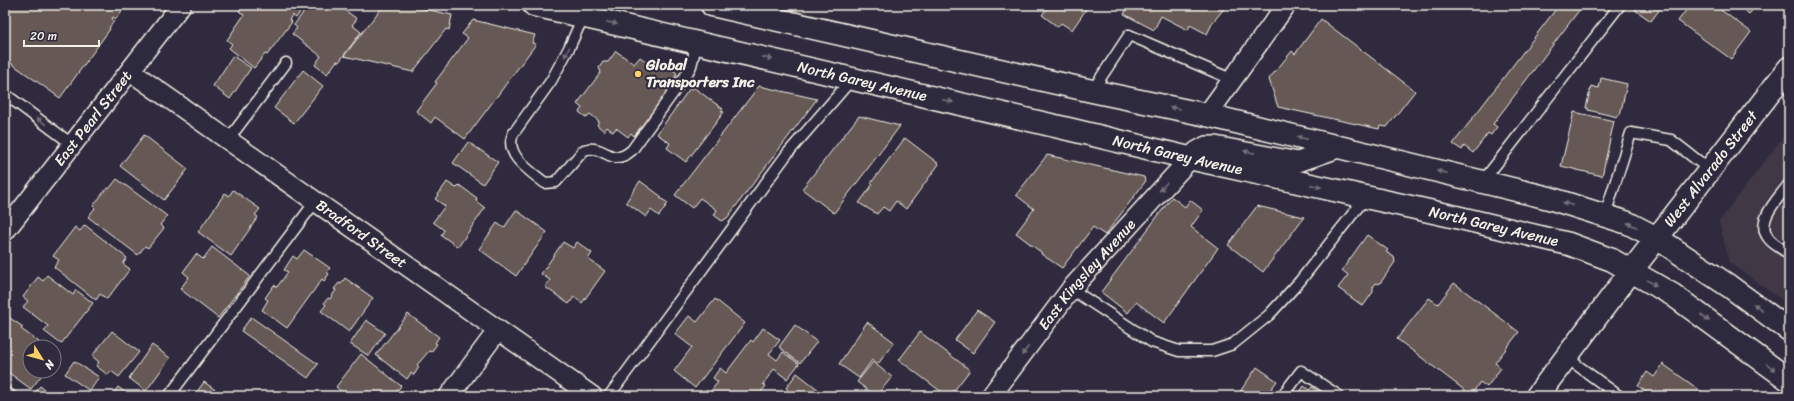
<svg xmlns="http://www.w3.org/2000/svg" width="1794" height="401" font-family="Sriracha,sans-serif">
<rect width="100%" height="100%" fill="#2f2a3d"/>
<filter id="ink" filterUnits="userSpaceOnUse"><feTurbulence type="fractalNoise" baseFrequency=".025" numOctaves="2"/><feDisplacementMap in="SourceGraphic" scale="8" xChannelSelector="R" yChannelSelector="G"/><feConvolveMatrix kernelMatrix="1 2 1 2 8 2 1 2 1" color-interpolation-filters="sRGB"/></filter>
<g filter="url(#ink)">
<path fill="#3f3844" d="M1789,129V305L1729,262L1719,221Z"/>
<g fill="#655854" stroke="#f4f1e8">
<path d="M5,5H126L116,19L113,17L112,19L114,21L109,28L110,29L60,98L5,59Z"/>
<path d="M244,5H305L296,18L292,15L289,20L292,22L267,55L265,54L254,68L229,48L232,44L227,40L244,15L239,11Z"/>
<path d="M309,5H325L331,10L335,5H338L357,19L352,25L361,32L339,62L337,61L327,74L315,65L321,56L292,34L297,28L294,25Z"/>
<path d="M386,5H407L452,15L449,30L446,29L413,72L344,56L383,6L385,7Z"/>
<path d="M1044,5H1089L1072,30L1061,23L1058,27L1042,15L1047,8Z"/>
<path d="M1122,5H1227L1213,22L1207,34L1190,25L1188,30L1161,16L1154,30L1124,14L1127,9Z"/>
<path d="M1559,5H1583L1493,124L1497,127L1491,135L1488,133L1473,153L1464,146L1462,150L1453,144Z"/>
<path d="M1638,5H1663L1651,21L1635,10Z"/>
<path d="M1690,5H1714L1751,32L1731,59L1678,21Z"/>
<path d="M1738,5H1757L1749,14Z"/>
<path d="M1321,19L1415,91L1387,127L1380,126L1379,129L1278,107L1269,79L1292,51L1295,54Z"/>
<path d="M473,20L535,35L532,43L536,44L465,139L435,117L431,123L416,111L437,83L435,82L468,38L462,34Z"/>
<path d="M616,51L634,64L640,57L658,70L663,63L677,73L675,77L677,79L634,136L631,133L628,137L616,128L613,132L607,127L604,131L597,125L599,121L590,114L587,118L579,112L582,108L577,104L601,72L599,68L603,62H608Z"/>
<path d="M233,56L251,68L230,99L213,86Z"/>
<path d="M303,70L323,86L294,123L274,108Z"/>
<path d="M1601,78L1627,84L1620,115L1618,114L1617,117L1588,110V108H1586L1591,86L1599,88Z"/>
<path d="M759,86L817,99L727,218L722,221L714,215L717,210L700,198L692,208L675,195Z"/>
<path d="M693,87L723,109L721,111L724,112L686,162L667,148L670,143L657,134L690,88L692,90Z"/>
<path d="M1574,112L1614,121L1602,176L1561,166Z"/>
<path d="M859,116L900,126L834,213L802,189Z"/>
<path d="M144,135L188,169L164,200L120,166Z"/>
<path d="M905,138L939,164L906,209L896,201L889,211L883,207L877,214L859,203L873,184L871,183Z"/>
<path d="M468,142L498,162L483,184L453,163Z"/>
<path d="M1047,155L1144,177L1145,182L1105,235L1093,227L1062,268L1041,254L1042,253L1016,233L1034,209L1016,195Z"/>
<path d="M117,179L167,216L160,225L164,228L148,248L145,246L138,255L88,217L95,208L93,206L107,188L109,189Z"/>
<path d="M640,181L662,197L660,198L668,203L659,216L651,210L646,217L626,202Z"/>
<path d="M447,182L456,188L459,185L477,198L476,201L485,208L458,247L441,235L444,230L433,222L445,206L435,199Z"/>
<path d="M233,190L260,209L255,215L258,217L231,256L198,232L225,193L229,196Z"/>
<path d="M1172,197L1185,207L1190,200L1203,210L1191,227L1218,248L1164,323L1136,302L1128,313L1101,292Z"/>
<path d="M1257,206L1304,217L1263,272L1228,245Z"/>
<path d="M516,210L547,232L516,276L479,249L497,223L504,228Z"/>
<path d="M85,225L127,258L123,264L130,269L107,299L100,294L96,300L54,267L59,260L53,256L75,227L80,231Z"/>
<path d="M1367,235L1388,250L1386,252L1394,257L1395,262L1381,282L1379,284L1376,283L1373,287V292L1363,306L1338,288L1348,275L1342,270Z"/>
<path d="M563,242L573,248L577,242L592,253L588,259L605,271L582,303L574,297L569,304L545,287L550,280L541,274Z"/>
<path d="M212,247L250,276L218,318L180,289L189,277L183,272L196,254L203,259Z"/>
<path d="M304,250L330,268L327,272L329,274L324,281L322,279L287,328L262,310L268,300L265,298L274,285L277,287L288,272L284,270L293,256L297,259Z"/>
<path d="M47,275L73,295L76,290L93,303L61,344L44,331L48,326L23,307L28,301L23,297L38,277L43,281Z"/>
<path d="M345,278L373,298L349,332L321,311L326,305L324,303L328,298L330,299L336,290L334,289L339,283L341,284Z"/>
<path d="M1454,283L1519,332L1495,363L1501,368L1487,387L1480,382L1471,395L1397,339L1429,298L1438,304Z"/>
<path d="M715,299L745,323L695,388L674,371L692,347L675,334L689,316L697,322Z"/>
<path d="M977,310L995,322L973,353L955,340Z"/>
<path d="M408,314L439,337L435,343L437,344L431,352L429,351L417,365L419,367L414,375L411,373L407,379L376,355Z"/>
<path d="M7,316L23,327L21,329L39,342L37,345L40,347H30V371H45L31,389L5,370V319Z"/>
<path d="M251,317L318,364L308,378L241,331Z"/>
<path d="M366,320L385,333L369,356L350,344Z"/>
<path d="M867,322L894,342L878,364L872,360L859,378L839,364Z"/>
<path d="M795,325L817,342L800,363L779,347Z"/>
<path d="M763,328L780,340L769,354L777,360L783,352L799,364L787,379L774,369L763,384L766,386L758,396H707L718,382L713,378L720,368L726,373L751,340L753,342Z"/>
<path d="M112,331L139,352L119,377L111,371L108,375L96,366L99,362L92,356Z"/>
<path d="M920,332L970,370L950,396H947L899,360Z"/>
<path d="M152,345L170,358L146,391L129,378Z"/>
<path d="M361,354L401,386L397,391L400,393L397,396H347L336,387Z"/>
<path d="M74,361L99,377L90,391L65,374Z"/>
<path d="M873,362L892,377L877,395L875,394L874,395L857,382Z"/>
<path d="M1663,364L1705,394L1704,396H1652L1638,386L1647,372L1654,377Z"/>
<path d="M1257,367L1277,381L1266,396H1237Z"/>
<path d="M797,373L824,394L823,396H784L788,390L786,388Z"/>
<path d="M204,382L224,396H194Z"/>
<path d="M40,386L53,396H33Z"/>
<path d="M1304,386L1309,390L1312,387L1324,396H1297Z"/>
<path d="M118,387L130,396H111Z"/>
</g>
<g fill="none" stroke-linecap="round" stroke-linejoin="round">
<g stroke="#f4f1e8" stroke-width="13">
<g id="lane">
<path d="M583,17L569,48L551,81L513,134C504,155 530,171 545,183L556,182L584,150C606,143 610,169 632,150L686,75L691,66L697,42"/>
<path d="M1092,91L1129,35L1231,79"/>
<path d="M5,94L73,145"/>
<path d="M228,140L286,63"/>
<path d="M1483,181L1620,5"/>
<path d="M1789,184C1778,199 1752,223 1771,241C1776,246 1783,249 1789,254"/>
<path d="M1605,215L1631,133L1671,140L1710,170"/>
<path d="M1071,289L1152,342L1179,351H1212L1233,344L1269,315L1300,281L1366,197"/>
<path d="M1566,357L1619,396"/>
<path d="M5,392L11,396"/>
<path d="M169,396L315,202"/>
<path d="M609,396L787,154L852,79"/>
<path d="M1282,396L1301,371L1339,396"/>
</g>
</g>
<g stroke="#f4f1e8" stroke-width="22">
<g id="street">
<path id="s1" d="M130,71L592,396"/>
<path d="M1207,115L1286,5"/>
<path id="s2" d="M5,231L181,5"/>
<path d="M449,396L498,330"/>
<path id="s3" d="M991,396L1071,289L1197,151L1206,146H1215L1298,162L1341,147"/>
</g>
</g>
<g stroke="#f4f1e8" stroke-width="25">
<g id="secondary">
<path id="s4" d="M1537,396L1632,270L1789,68"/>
</g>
</g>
<g stroke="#f4f1e8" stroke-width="25">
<g id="primary">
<path id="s5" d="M534,5L1068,129L1189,158L1456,217L1569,244L1612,260L1673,295L1789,380"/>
<path d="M712,5L1092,91L1207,115L1549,198L1628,223L1657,238L1729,286L1789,330"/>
</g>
</g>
<use href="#lane" stroke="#2f2a3d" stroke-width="10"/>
<use href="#street" stroke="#2f2a3d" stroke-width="19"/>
<use href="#secondary" stroke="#2f2a3d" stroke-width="22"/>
<use href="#primary" stroke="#2f2a3d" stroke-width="22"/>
</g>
<defs><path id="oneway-solid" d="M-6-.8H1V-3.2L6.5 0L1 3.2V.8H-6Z"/></defs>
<g fill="#747079">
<use href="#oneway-solid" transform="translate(612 23) rotate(13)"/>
<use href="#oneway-solid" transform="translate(567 52) rotate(118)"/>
<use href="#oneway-solid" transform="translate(767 58) rotate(13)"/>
<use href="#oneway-solid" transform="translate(948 101) rotate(13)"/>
<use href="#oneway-solid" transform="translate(1175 108) rotate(-168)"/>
<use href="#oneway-solid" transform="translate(41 121) rotate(-144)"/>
<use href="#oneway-solid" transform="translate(1302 138) rotate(-167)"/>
<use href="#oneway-solid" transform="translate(1249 152) rotate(-169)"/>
<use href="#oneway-solid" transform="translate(1442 172) rotate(-166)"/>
<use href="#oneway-solid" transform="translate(1316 186) rotate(13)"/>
<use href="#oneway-solid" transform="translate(1163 187) rotate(132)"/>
<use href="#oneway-solid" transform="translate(1568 204) rotate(-163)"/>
<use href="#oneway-solid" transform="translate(1632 225) rotate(-155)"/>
<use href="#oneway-solid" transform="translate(1652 283) rotate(32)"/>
<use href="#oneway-solid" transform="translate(1758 307) rotate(-144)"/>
<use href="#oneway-solid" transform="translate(1705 318) rotate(36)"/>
<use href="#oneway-solid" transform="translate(1025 351) rotate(127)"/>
<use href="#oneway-solid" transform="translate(1771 367) rotate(36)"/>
</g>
</g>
<circle fill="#ffd166" stroke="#2f2a3d" stroke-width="1.5" cx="638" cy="74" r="4"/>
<g text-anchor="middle" stroke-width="4" stroke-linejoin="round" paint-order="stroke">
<g font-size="15" font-weight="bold" fill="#f4f1e8" stroke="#2f2a3d" text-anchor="start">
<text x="646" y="70">Global<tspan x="646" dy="17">Transporters Inc</tspan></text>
</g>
<g font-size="15" fill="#f4f1e8" stroke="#2f2a3d">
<text dy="5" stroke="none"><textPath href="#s5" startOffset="337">North Garey Avenue</textPath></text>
<text dy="5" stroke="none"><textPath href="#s2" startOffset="143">East Pearl Street</textPath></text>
<text dy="5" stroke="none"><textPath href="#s5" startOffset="661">North Garey Avenue</textPath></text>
<text dy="5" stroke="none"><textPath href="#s4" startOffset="286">West Alvarado Street</textPath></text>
<text dy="5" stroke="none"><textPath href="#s5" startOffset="985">North Garey Avenue</textPath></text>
<text dy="5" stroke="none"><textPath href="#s1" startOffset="283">Bradford Street</textPath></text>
<text dy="5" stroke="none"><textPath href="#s3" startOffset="155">East Kingsley Avenue</textPath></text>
</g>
</g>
<rect width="1794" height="401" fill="none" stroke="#2f2a3d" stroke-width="20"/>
<rect x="10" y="10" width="1774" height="381" fill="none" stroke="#f4f1e8" stroke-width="1.5" filter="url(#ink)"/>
<g transform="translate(42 359) rotate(127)"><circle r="19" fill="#2f2a3d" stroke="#7e7a81"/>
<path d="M0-3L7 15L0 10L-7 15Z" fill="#ffd166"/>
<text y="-6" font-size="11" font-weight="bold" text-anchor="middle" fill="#f4f1e8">N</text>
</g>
<path d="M24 40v6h75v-6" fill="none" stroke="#f4f1e8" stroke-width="2"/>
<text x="30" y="40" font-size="12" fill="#f4f1e8" stroke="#2f2a3d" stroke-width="3" paint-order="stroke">20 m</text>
</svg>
